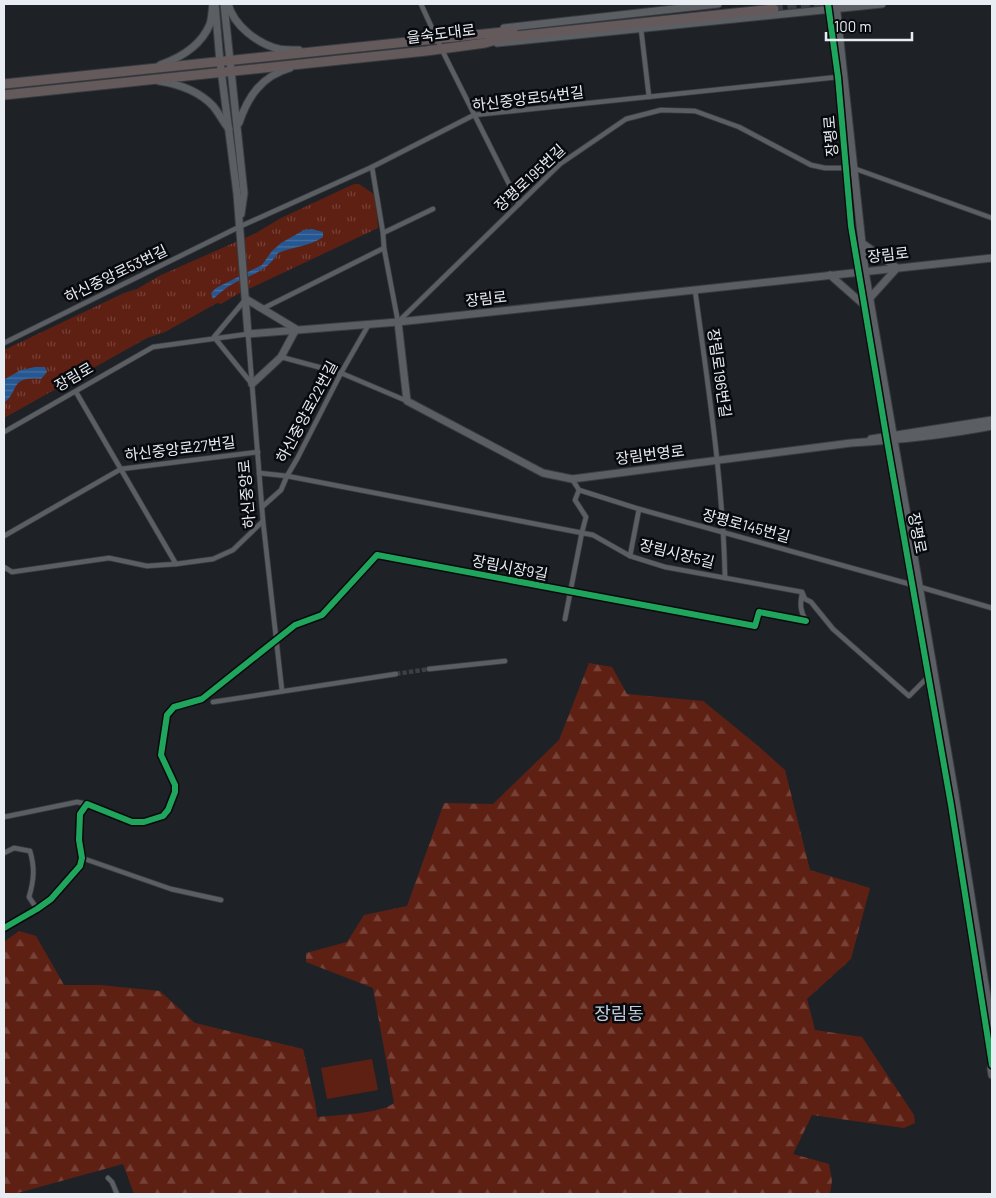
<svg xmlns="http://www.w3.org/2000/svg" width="996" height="1198" font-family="Barlow,'Noto Sans KR',sans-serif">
<defs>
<pattern id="grass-tufts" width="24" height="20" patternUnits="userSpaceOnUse" patternTransform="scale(1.25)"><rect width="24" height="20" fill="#5f2014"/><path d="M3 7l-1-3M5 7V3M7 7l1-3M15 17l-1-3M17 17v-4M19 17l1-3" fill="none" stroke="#764137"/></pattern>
<pattern id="forest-firs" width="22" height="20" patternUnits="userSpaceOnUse" patternTransform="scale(1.25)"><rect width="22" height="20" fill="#5f2014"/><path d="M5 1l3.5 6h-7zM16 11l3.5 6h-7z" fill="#764137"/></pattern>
<pattern id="water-rules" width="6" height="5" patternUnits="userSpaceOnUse" patternTransform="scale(1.25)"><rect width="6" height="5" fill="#265791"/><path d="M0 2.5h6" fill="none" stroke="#466fa1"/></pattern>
</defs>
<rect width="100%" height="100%" fill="#1e2226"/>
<path fill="url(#grass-tufts)" d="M354,184H359L375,195L378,228L236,295L221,304L217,303L165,332L147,338L4,418V350L124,293L137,289L159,276L256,233L281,218Z"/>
<path fill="url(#forest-firs)" d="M589,663L612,667L627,694L703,701L757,745L785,770L810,870L870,888L851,959L807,999L815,1030L862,1037L914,1115L915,1123L904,1128L812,1115L793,1154L829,1164L832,1181L830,1194H134L123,1164L14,1194H4V942L19,931L36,936L64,985H100L160,991L195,1023L303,1049L315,1102L317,1117C337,1115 380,1114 394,1103L373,988L306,962V953L347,942L364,915L407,906L444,803L493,804L559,740Z"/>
<path fill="#5f2014" d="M372,1059L378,1090L327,1099L321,1068Z"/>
<g fill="url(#water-rules)">
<path d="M312,229L323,232V237C309,247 294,246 278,253C265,274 249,274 229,286C223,290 218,295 213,299L211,293L216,288L262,265L272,251L281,243L304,230Z"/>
<path d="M35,367H45L47,372L41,379C9,376 20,391 4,403L5,379L21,370Z"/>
</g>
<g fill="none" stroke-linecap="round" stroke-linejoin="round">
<path stroke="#3c4045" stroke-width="4.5" stroke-dasharray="4.5 2" stroke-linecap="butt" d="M396,674L429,669"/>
<path stroke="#3c4045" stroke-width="9" stroke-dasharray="9 4.5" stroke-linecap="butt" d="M774,9L824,4"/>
<g stroke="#393c40" stroke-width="6">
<g id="street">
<path d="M421,4L441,48L519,204"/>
<path d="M641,29L649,97"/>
<path d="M372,167L383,233L433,209"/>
<path d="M853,168L992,218"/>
<path d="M383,233L384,248L398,322"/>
<path d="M695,290C708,386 723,481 725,578"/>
<path d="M245,300L214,337L252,384"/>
<path d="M262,309L384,248"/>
<path d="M399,321L560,164L626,119L661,110L695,111L739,127L811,165L825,168H846"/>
<path d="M4,343L239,227L372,167L474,115L838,77"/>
<path d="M281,357L341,373L407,401"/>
<path d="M76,392L176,564"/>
<path d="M4,432L153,347L248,334L263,521L282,691"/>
<path d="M259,473L287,476L593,535L630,556L665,567L802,592L805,599L811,602L833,629L909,696L925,680L929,679"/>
<path d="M572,479L579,490L639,509L913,585L992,608"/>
<path d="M262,507L281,490L287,476L297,459L341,373L369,324"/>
<path d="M4,536L121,469L258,452"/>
<path d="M630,556L639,509"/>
<path d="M4,567L12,572L109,558L147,566L176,564L213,559L233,550L263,521"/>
<path d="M802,594C800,604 800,611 806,621"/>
<path d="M565,619L582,532L586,517L575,500L579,490"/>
<path d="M429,669L505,661"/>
<path d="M213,702L396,674"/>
<path d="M4,817L77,802L87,804"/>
<path d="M4,853L14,848L30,851C35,868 34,880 29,897L37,909"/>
<path d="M82,858L171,889L221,900"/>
<path d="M4,928L37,909L51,899L80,866L82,858L79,840L80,814L87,804L132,822H144L163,816L168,810L175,792V785L161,755L167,715L174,707L202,699L295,625L322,615L377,555L755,626L759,612L806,621"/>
<path d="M108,1178L112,1182L117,1194"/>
</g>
</g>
<g stroke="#393c40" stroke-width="9">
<g id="secondary">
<path d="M215,4L220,62L237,194L248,334L398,322L992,258"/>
<path d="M224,4L244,193L241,214"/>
<path d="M228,4C234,26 258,44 279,49C285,50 292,50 299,50"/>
<path d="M828,4L838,77L851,226L887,441L951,805L992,1065"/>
<path d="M836,4L865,271L954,789L992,1028"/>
<path d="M504,28L718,4"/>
<path d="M497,43L882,4"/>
<path d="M160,65C180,58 201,46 210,24C212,18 212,10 213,4"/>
<path d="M159,81C178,84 199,91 213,106C219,113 223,122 229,129"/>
<path d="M239,123C248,96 262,76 290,68"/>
<path d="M862,243L897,268L869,299"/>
<path d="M830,275L864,305"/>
<path d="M246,299L296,329L281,357L252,384"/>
<path d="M398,322L407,401L543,473L572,479L851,443C898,440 945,435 992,426"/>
<path d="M871,439L992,420"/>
<path d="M992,1064L991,1069L992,1075"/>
</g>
</g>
<g stroke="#393c40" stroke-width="11">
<g id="highway">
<path d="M4,84L513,31"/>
<path d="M4,95L426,51L485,43L507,37L774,9"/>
</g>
</g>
<use href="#street" stroke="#5b5e62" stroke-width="4.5"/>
<use href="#secondary" stroke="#5b5e62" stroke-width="7"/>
<use href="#highway" stroke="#655a5b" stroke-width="9"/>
<g stroke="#080a0e" stroke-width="9">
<g id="cycleway">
<path d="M828,4L838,77L851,226L887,441L951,805L992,1065"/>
<path d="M4,928L37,909L51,899L80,866L82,858L79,840L80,814L87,804L132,822H144L163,816L168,810L175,792V785L161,755L167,715L174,707L202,699L295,625L322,615L377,555L755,626L759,612L806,621"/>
</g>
</g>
<use href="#cycleway" stroke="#20a55d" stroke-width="6"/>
</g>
<g text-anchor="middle" stroke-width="5" stroke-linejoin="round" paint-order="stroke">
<g font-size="15" fill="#e8edf3" stroke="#080a0e">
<text transform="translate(441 34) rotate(-7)" y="5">을숙도대로</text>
<text transform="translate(528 99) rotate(-7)" y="5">하신중앙로54번길</text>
<text transform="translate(831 136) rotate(-95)" y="5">장평로</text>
<text transform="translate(530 178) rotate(-43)" y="5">장평로195번길</text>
<text transform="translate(888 255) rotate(-6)" y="5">장림로</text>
<text transform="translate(116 274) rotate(-26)" y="5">하신중앙로53번길</text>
<text transform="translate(486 299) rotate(-6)" y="5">장림로</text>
<text transform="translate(719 373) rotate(82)" y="5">장림로196번길</text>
<text transform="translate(74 377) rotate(-30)" y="5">장림로</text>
<text transform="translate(307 412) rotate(-62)" y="5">하신중앙로22번길</text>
<text transform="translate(180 449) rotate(-7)" y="5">하신중앙로27번길</text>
<text transform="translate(650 455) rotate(-7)" y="5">장림번영로</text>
<text transform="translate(247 494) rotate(-95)" y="5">하신중앙로</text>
<text transform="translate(746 526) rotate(15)" y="5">장평로145번길</text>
<text transform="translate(917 533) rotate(79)" y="5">장평로</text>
<text transform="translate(677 554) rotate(14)" y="5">장림시장5길</text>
<text transform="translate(510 568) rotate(11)" y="5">장림시장9길</text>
</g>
<g font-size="18" fill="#c3ccd8" stroke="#080a0e">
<text x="619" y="1020">장림동</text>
</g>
</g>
<rect width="996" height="1198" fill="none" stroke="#e8edf3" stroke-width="10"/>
<path d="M826 32v8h86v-8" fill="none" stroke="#e8edf3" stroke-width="2.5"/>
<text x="834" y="32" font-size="15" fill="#e8edf3" stroke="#080a0e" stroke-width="4" paint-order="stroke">100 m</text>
</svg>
